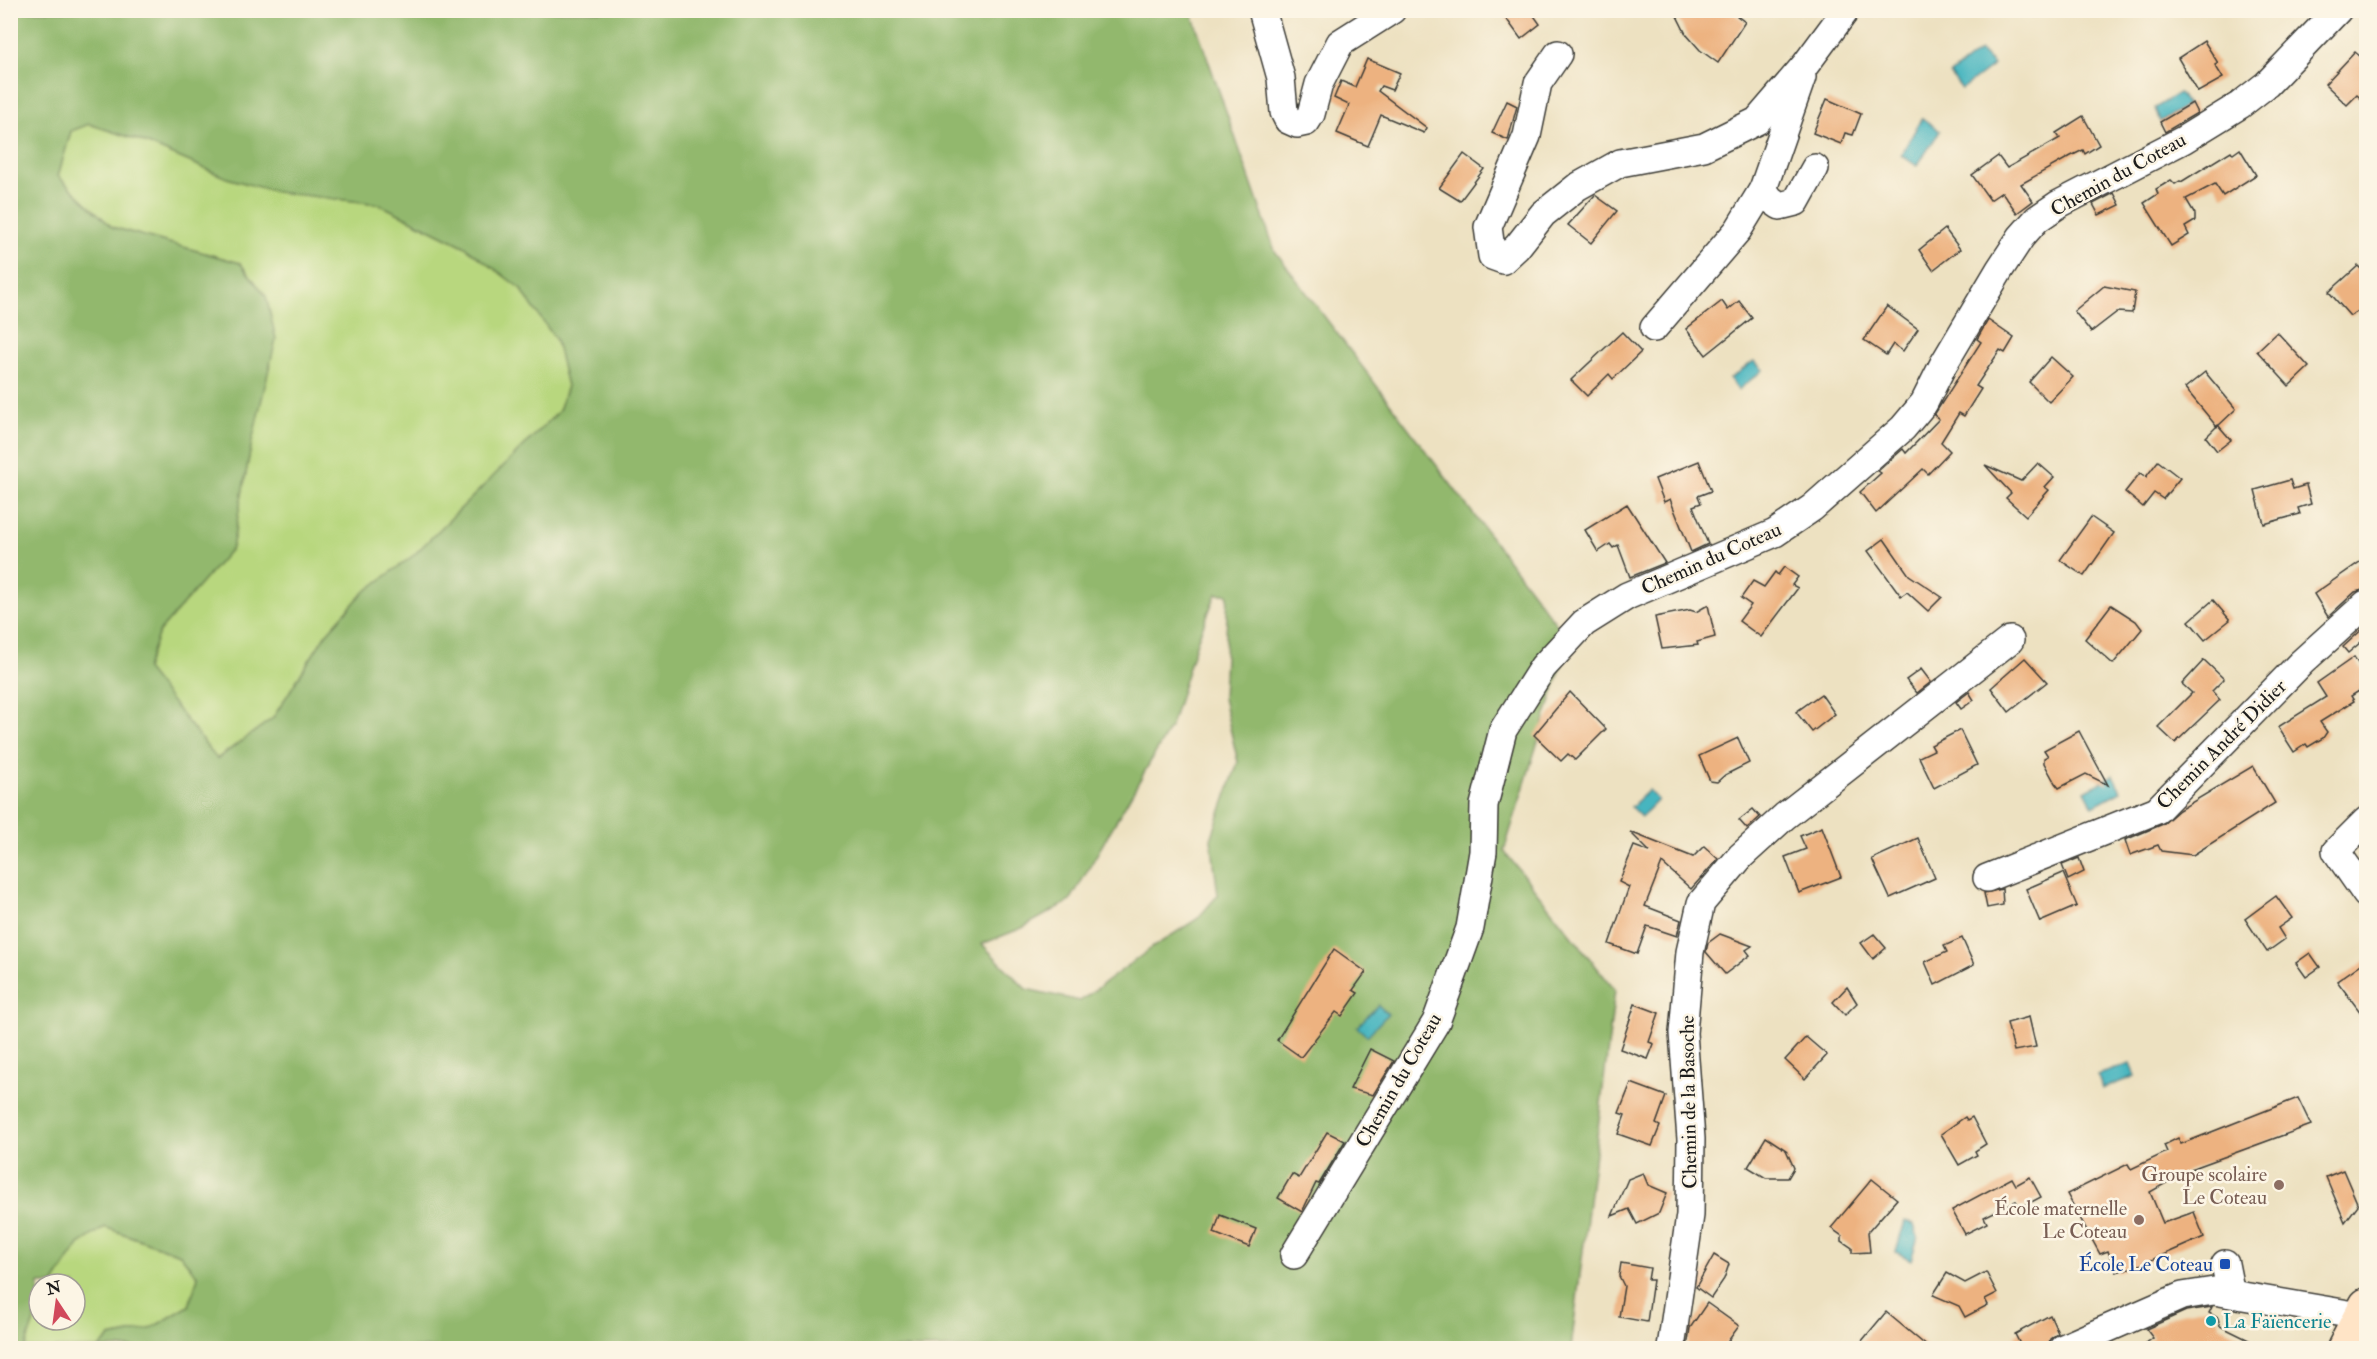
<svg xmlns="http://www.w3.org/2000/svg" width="2377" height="1359" font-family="'IM FELL Double Pica',serif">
<rect width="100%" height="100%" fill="#fcf5e5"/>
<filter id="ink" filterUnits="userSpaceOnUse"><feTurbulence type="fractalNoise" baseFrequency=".0167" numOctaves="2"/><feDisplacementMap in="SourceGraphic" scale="12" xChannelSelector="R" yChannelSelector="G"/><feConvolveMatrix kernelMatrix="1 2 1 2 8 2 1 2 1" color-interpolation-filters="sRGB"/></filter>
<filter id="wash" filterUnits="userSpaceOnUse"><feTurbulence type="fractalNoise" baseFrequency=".008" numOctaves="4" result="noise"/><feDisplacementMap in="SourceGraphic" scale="24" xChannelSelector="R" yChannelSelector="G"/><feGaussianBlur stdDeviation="1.35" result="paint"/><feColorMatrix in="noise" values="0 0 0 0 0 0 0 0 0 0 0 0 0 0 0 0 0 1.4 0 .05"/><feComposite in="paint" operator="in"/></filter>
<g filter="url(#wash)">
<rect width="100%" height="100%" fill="#ede1c1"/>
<g fill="#b8d77e" stroke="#6a7a4d" stroke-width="1.5">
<path d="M89,124L141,141L227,178L276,191L379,204L464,246L520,288L556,340L567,386L559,411L414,555L362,594L326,634L273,718L216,759L145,669L159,632L232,548L252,441L275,339L266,296L240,263L112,227L58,176L71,131Z"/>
<path d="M104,1227L180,1254L198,1277L189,1306L150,1329L110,1337L99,1348H25L39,1306V1320H75V1284H53L79,1244Z"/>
</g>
<path fill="#92b86d" stroke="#576a44" stroke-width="1.5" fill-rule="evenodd" d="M10,11H1191L1275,251L1569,641L1504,851L1615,990L1571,1348H99L110,1337L150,1329L189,1306L198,1277L180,1254L105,1227L79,1244L53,1284H39V1306L25,1348H11ZM89,124L141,141L227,178L276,192L379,204L464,246L520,288L556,340L567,386L559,411L414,555L362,594L326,634L273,718L217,759L146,669L159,632L232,548L252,441L276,339L266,296L240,263L112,227L58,176L71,131ZM1216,594H1228L1223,698L1238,762L1211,839L1218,895L1197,919L1153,947L1080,1001L1026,989L982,944L1022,928L1070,901L1171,726L1197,641Z"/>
<g fill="#46b5bf" stroke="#31686e" stroke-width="1.5">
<path d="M1980,51L1994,65L1962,89L1950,74Z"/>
<path d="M2179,93L2187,105L2160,122L2155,108Z"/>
<path d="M1922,118L1940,131L1917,166L1901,155Z"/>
<path d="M1754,361L1763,370L1738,390L1730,379Z"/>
<path d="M2113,775L2121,791L2093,806L2085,791Z"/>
<path d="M1649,790L1658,800L1641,817L1631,807Z"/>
<path d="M1378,1005L1388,1014L1367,1036L1357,1027Z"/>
<path d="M2130,1064L2135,1076L2102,1089L2098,1075Z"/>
<path d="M1905,1221L1914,1225L1918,1237L1911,1260L1896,1252Z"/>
</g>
<g id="blocks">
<g fill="#edb280">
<path d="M1500,10H1530L1540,24L1521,39Z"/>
<path d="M1674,10H1729L1745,22L1718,63L1700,50L1686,34Z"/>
<path d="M2204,41L2218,63L2215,65L2223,78L2198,92L2178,58Z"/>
<path d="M2355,52L2367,62V104L2357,95L2347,105L2325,84Z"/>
<path d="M1367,59L1400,73L1392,90L1381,86L1378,91L1427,128L1424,133L1381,115L1368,146L1337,133L1349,105L1334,98L1341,81L1355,87Z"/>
<path d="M1827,99L1861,114L1853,135L1845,133L1841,144L1813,133Z"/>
<path d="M1507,101L1517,106L1508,140L1492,133Z"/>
<path d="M2192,103L2197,113L2165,132L2160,122Z"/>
<path d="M2083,116L2099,145L2085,154L2083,150L2071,156L2021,184L2033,201L2017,213L2002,192L1990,200L1972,175L1998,156L2007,168L2060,138L2056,133Z"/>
<path d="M2240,149L2256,175L2223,196L2215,184L2186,199L2195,214V221L2185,227L2189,235L2171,246L2144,203L2158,194L2156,189L2163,185L2171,180L2175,184L2180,181L2181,182L2231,151L2233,154Z"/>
<path d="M1464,154L1484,169L1460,201L1439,188Z"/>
<path d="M2114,193L2120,205L2099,215L2093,204Z"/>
<path d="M1595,195L1617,211L1591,243L1568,225Z"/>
<path d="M1945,229L1960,249L1933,270L1919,250Z"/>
<path d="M2358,266L2367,275V301L2364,308L2350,316L2329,292Z"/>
<path d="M2104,286L2135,292L2132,313L2117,312L2091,332L2074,311Z"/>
<path d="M1722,301L1728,310L1739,301L1752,318L1706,355L1686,329Z"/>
<path d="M1887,306L1918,329L1903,351L1893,344L1886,355L1864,340Z"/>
<path d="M1988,320L2014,338L2005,353L2000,350L1976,386L1981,389L1964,416L1959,413L1941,442L1950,451L1928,474L1923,469L1876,513L1860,492L1881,473L1878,471L1903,449L1906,453L1939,419L1934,415L1981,342L1977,339Z"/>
<path d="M1622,332L1641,352L1613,379L1609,374L1587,396L1571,380Z"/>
<path d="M2277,332L2309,367L2289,386L2257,351Z"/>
<path d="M2051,357L2073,377L2049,402L2029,382Z"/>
<path d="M2205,372L2236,409L2217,427L2185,388Z"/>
<path d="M2218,425L2231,440L2217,451L2206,437Z"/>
<path d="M1699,461L1711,491L1698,496L1701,503L1693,506L1708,544L1691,552L1670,499L1664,502L1655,479Z"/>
<path d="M2158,461L2180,478L2163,499L2154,493L2143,507L2125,492L2140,473L2146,477Z"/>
<path d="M2038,463L2054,477L2045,487L2049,490L2026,516L2006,498L2011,493L1985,465L2021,481Z"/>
<path d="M2290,480L2293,489L2306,485L2311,504L2298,508L2300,514L2264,524L2255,490Z"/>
<path d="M1627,504L1665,563L1630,577L1618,545L1613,548L1610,544L1598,552L1585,530Z"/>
<path d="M2091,517L2114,533L2084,576L2060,560Z"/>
<path d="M1884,539L1909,575L1942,597L1928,611L1907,592L1901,596L1868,551Z"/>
<path d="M2367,557V589L2355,592L2328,617L2314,594Z"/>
<path d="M1784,567L1798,577L1792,585L1798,588L1761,637L1739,621L1751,605L1741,598L1753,581L1764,587L1775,572L1778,575Z"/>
<path d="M2213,600L2230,620L2205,640L2189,621Z"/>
<path d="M1708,605L1715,637L1697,642L1698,645L1662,649L1655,617L1690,610L1696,612Z"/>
<path d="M2111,605L2136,621L2142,629L2113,664L2085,639Z"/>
<path d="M2367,625V637L2348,653L2343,647Z"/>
<path d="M2354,657L2367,677V686L2351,696L2354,701L2320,722L2327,732L2323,738L2308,747L2306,744L2294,752L2278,727L2326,697L2317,683Z"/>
<path d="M2025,658L2047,682L2009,712L1991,688Z"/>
<path d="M2204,660L2224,679L2212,691L2220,700L2175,743L2158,727L2192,693L2182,684Z"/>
<path d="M1921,669L1931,682L1917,693L1906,680Z"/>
<path d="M1570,692L1606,729L1575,760L1568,754L1561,761L1534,735Z"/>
<path d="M1969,692L1974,700L1961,709L1956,702Z"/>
<path d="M1821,694L1835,714L1812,732L1796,712Z"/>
<path d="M1960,730L1977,765L1934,788L1919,757L1934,750L1931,745Z"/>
<path d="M2079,731L2095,761L2108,785L2086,774L2059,788L2055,783L2044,763V758L2048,756L2044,750Z"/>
<path d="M1738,738L1749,763L1725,775L1717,782L1710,781L1699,756Z"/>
<path d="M2253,766L2275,803L2193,855L2161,851L2158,845L2130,855L2125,840L2163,824L2179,810Z"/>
<path d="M1753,809L1760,817L1747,829L1739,820Z"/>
<path d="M1822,827L1841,877L1799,893L1785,857L1806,849L1800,836Z"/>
<path d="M1630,832L1693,857L1704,846L1718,859L1691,889L1662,863L1645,906L1681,920L1677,936L1647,926L1637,954L1609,944L1629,887L1619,882L1634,846L1650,852Z"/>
<path d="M1918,838L1935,878L1890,898L1872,859Z"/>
<path d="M2079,858L2084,872L2068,880L2062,865Z"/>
<path d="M2063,873L2077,906L2040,922L2026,889Z"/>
<path d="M2002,889L2003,905L1987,908L1984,893Z"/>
<path d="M2276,896L2292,918L2278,928L2285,939L2267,952L2245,919Z"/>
<path d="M1720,934L1752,946L1746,950L1750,955L1725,974L1706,952L1708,943Z"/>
<path d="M1874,934L1886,948L1873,959L1861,943Z"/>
<path d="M1962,938L1974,965L1935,985L1925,962L1947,952L1944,946Z"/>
<path d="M1334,949L1366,972L1353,990L1358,993L1342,1016L1336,1012L1301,1057L1277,1040Z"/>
<path d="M2310,953L2320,967L2306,977L2296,963Z"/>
<path d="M2367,960V1021L2337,981Z"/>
<path d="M1847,987L1857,1003L1845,1015L1833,1002Z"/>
<path d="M1635,1004L1659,1013L1649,1042L1654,1044L1648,1059L1620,1049Z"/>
<path d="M2029,1017L2036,1047L2014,1051L2007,1023Z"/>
<path d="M1806,1037L1827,1055L1805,1079L1785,1060Z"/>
<path d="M1370,1049L1394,1061L1373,1095L1350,1089Z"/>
<path d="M1631,1083L1666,1096L1656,1124L1660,1126L1652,1146L1618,1134L1625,1115L1619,1113Z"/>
<path d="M2298,1098L2311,1125L2191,1169L2150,1192L2163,1223L2194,1212L2204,1237L2140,1265L2116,1272L2108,1251L2100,1254L2067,1194L2128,1164L2131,1169L2167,1152L2164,1145L2178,1138L2181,1144Z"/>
<path d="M1965,1117L1967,1120L1972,1117L1986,1144L1975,1151L1977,1155L1959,1165L1941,1134Z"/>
<path d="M1327,1132L1345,1141L1319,1184L1316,1183L1302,1212L1278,1198L1292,1174L1299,1178Z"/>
<path d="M1766,1137L1786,1150L1794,1168L1788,1178H1766L1748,1167Z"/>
<path d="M2343,1170L2358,1205L2345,1222L2326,1177Z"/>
<path d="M1643,1173L1648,1185L1667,1193L1659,1213L1637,1224L1629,1209L1612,1216L1628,1179Z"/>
<path d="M2030,1177L2041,1197L2020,1208L2016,1201L1984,1217L1987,1223L1965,1234L1952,1210L2012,1178L2016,1185Z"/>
<path d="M1872,1179L1897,1199L1868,1232L1870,1252L1852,1253V1248L1842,1241V1236L1831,1228Z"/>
<path d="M1220,1215L1256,1229L1249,1247L1214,1233Z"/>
<path d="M1714,1255L1729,1264L1724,1279L1711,1298L1696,1287Z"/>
<path d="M1621,1263L1650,1268L1648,1280H1653L1647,1322L1619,1317L1624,1286L1619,1276Z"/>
<path d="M1986,1272L1997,1293L1985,1299L1988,1305L1965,1317L1959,1306L1933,1295L1947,1273L1965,1283Z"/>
<path d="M1707,1303L1739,1326L1723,1348H1687L1690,1328Z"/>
<path d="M2212,1307L2209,1313L2218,1318L2220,1326L2265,1348H2139L2153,1338L2146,1329L2186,1311Z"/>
<path d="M1886,1312L1929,1348H1856Z"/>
<path d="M2050,1315L2058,1333L2050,1339L2048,1348H2022L2015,1334Z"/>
</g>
</g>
</g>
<g filter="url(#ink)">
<use href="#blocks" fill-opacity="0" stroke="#3b3a35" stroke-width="1.5"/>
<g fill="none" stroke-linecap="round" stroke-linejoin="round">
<g stroke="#3b3a35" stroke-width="30">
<g id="minor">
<path d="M1262,10L1281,78L1284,112L1288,120L1297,124L1306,122L1311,114L1319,84L1340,43L1392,10"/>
<path d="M1558,54L1538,83L1527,136L1488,227L1492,256L1503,260L1517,247L1543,214L1577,187L1620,163L1704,147L1757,121L1806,64L1846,10"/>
<path d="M1763,189L1770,199L1780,206L1796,202L1815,168"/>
<path d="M1654,328L1738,230L1763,189L1802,77"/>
<path d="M2366,821L2336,851L2366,894"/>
<path d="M1987,878L2157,810L2302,662L2366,604"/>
<path d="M1294,1255L1436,1022L1470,928L1483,852L1484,805L1503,730L1543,667L1584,623L1627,596L1775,533L1812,508L1903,428L1924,403L1943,365L2000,269L2021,237L2037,219L2059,204L2183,140L2240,105L2267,84L2338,10"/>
<path d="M2225,1264L2231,1294"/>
<path d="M1671,1348L1690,1215L1691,1139L1683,1033L1690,952L1701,903L1741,856L1785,816L2010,640"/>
<path d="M2063,1348L2182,1296L2214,1291L2366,1317"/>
</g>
</g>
<g stroke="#3b3a35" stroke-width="36">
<path id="secondary" d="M2344,1348L2366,1305"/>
</g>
<use href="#minor" stroke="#fff" stroke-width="27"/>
<use href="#secondary" stroke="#ffe4c6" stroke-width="33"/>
</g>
</g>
<g fill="#8d6e63" stroke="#fcf5e5" stroke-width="2">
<circle cx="2279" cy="1185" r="6"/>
<circle cx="2139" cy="1220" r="6"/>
</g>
<rect fill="#1a4fb4" stroke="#fcf5e5" stroke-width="2" x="2219" y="1258" width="12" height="12" rx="3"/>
<circle fill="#0f9aa8" stroke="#fcf5e5" stroke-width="2" cx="2211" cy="1321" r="6"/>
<g text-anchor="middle" stroke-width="5" stroke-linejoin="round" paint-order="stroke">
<g font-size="20" fill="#1c1c1c" stroke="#fcf5e5">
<text transform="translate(2118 174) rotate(-29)" y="7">Chemin du Coteau</text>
<text transform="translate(1711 558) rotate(-24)" y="7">Chemin du Coteau</text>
<text transform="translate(2221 744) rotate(-45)" y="7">Chemin André Didier</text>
<text transform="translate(1398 1080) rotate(-60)" y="7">Chemin du Coteau</text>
<text transform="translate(1688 1102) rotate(-91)" y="7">Chemin de la Basoche</text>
</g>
<g font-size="20" fill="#785e54" stroke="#fcf5e5" text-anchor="end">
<text x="2267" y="1181">Groupe scolaire<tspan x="2267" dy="23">Le Coteau</tspan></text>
<text x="2127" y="1215">École maternelle<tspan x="2127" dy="23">Le Coteau</tspan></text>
</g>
<g font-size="20" fill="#164399" stroke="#fcf5e5" text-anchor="end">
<text x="2213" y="1271">École Le Coteau</text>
</g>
<g font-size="20" fill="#0d838f" stroke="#fcf5e5" text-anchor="start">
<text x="2223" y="1328">La Faïencerie</text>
</g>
</g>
<rect width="2377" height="1359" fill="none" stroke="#fcf5e5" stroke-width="36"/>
<g transform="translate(57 1302) rotate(347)"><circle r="28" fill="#fcf5e5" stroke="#a29e95" stroke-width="1.5"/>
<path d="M0-4.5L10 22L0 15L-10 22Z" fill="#d1495b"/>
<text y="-9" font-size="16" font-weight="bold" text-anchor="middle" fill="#1c1c1c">N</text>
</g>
</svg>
